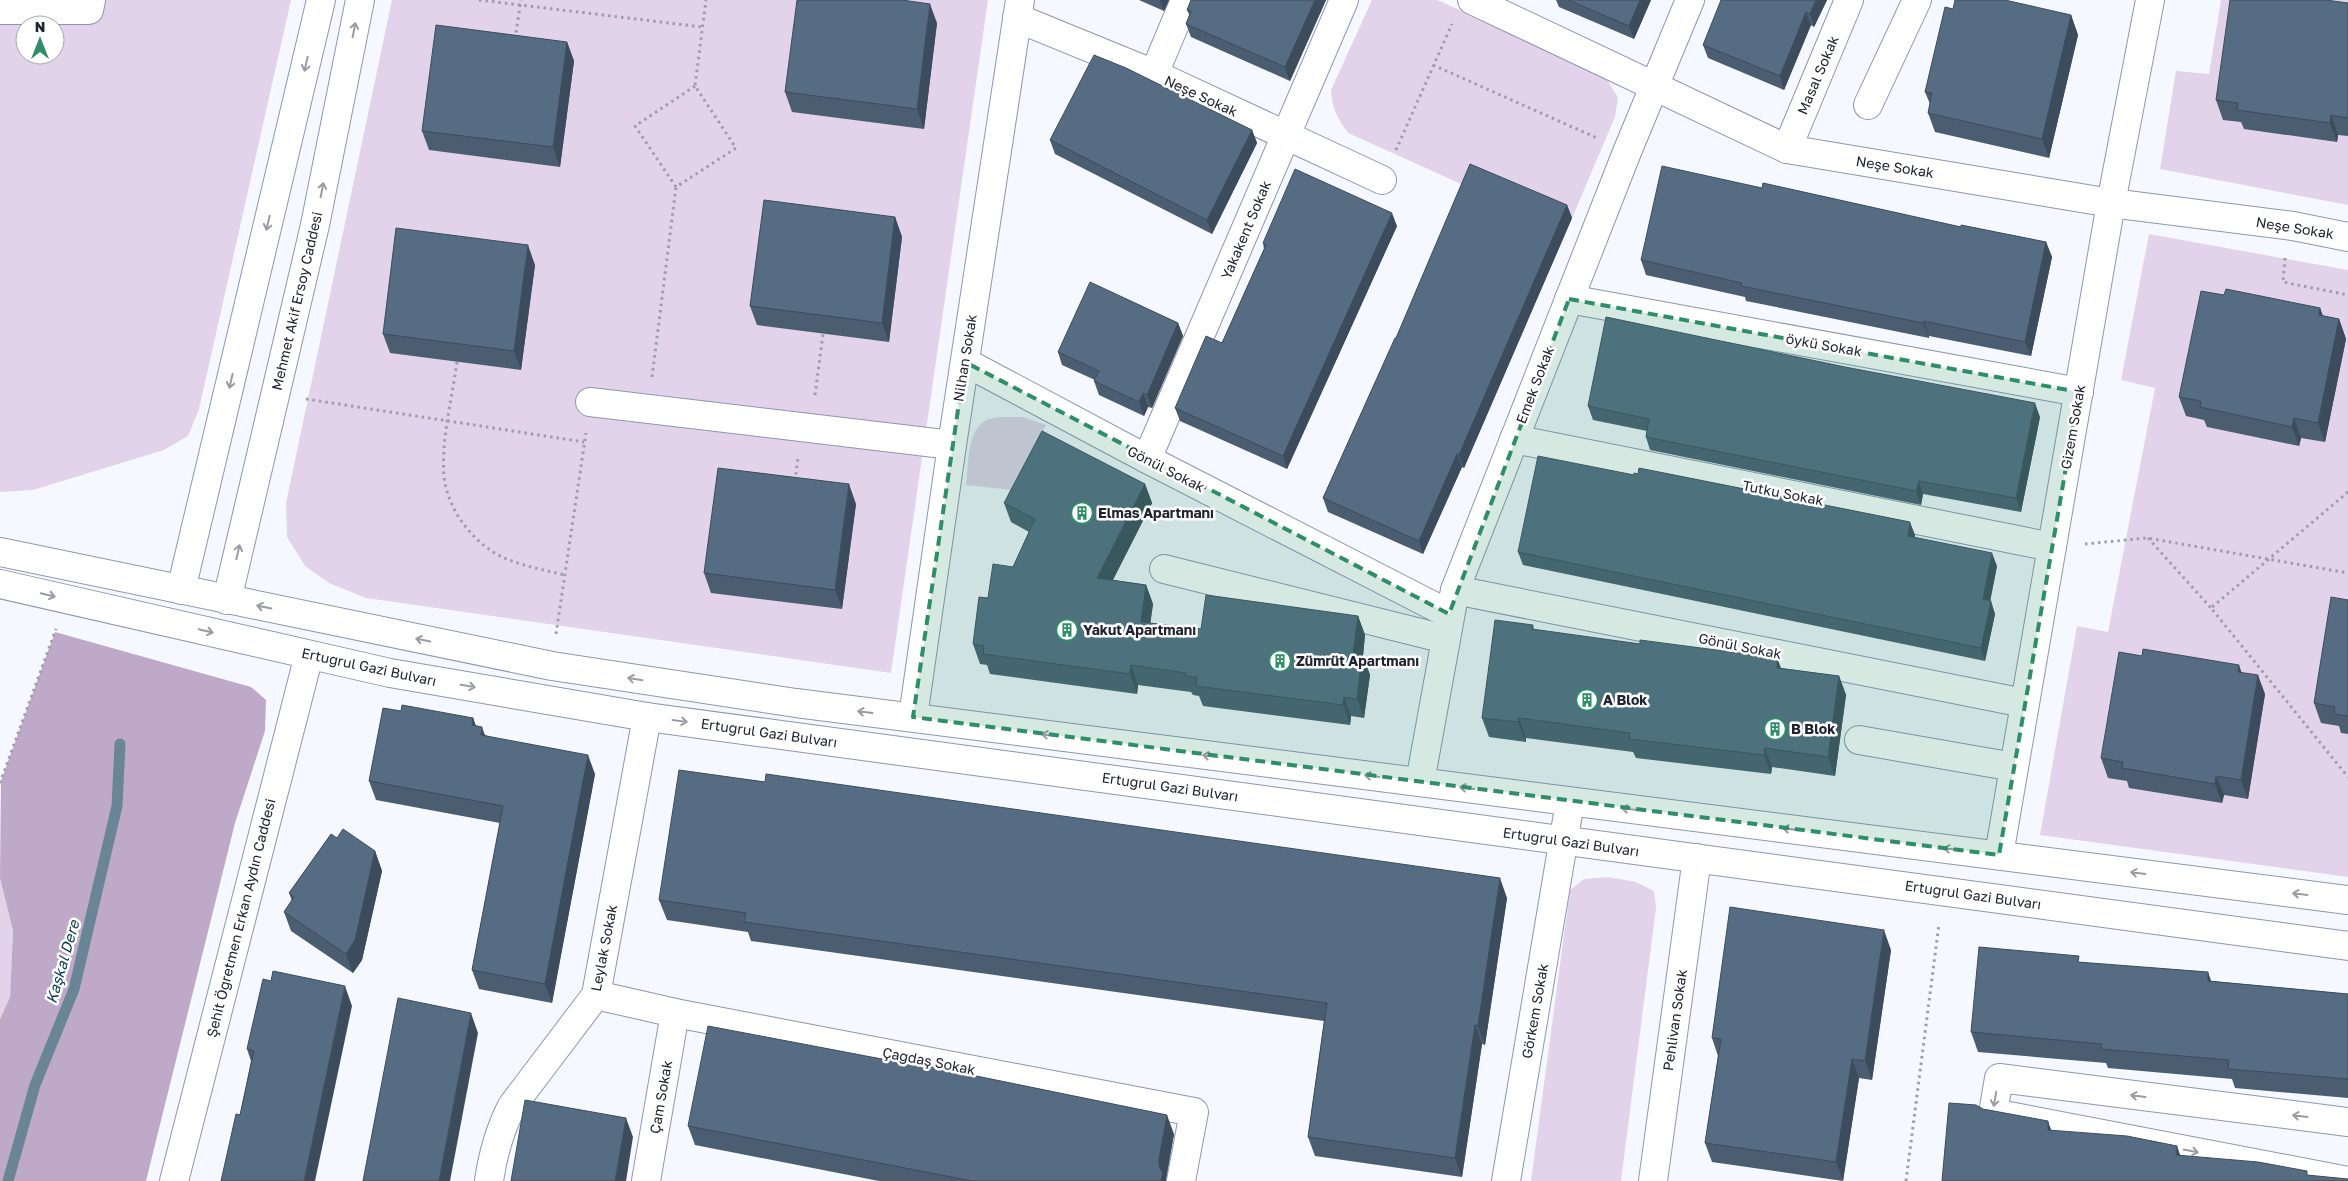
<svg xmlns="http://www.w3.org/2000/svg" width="2348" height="1181" font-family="'Golos Text',sans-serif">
<rect width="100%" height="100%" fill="#f6f8ff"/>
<g fill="#e3d3ea" fill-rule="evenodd">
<path d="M0,0H291L199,409L188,436L164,450L33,490L0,492ZM25,25H55V55H25Z"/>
<path d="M392,0H988L891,673L366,598L329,583L305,566L287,537L286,503Z"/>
<path d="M1372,0H1437L1581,63L1607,79L1618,98L1615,117L1572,218L1470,188L1348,133C1337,118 1332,108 1331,90Z"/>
<path d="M2221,0H2348V205L2160,169L2176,71L2209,74Z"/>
<path d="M2149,234L2348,270V877L2040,835L2077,626L2108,632L2155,388L2121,380Z"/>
<path d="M1000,417H1023L1046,425L1012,490L966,485C969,467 966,432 985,421C989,418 996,418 1000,417Z"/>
<path d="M1608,877L1636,882L1654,891L1656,908L1621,1181H1531L1570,890L1584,879Z"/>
<path d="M0,878L13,931L10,997L0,1019Z"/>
</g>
<path fill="#beaac8" d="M55,632L251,687L266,700L265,731L235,823L146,1181H0V1019L10,997L13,931L0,878L1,781Z"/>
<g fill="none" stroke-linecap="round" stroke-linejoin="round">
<path stroke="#6a8696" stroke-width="11" d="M8,1181L35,1085L74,989L117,806L120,744"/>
<g stroke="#8d96b3" stroke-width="30">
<g id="minor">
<path d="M1472,0L1787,149L2111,203L2293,226L2348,237"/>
<path d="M0,10H89L91,0"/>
<path d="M1017,18L1154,74L1382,180"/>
<path d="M1154,74L1185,0"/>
<path d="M1868,105L1917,0"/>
<path d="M1787,149L1849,0"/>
<path d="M1569,299L2079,392"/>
<path d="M965,362L1147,459L1449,614"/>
<path d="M590,402L952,445"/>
<path d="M1514,439L2052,547"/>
<path d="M1147,459L1344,0"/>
<path d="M1164,569L1445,639"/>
<path d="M181,590L321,0"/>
<path d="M1455,590L2024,703"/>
<path d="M227,600L315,225L360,0"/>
<path d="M913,717L952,445L1020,0"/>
<path d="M1859,740L2014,767"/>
<path d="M1420,782L1455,590L1627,152L1690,0"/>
<path d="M1999,855L2111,203L2150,0"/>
<path d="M596,995L675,1013L1194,1112L1181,1181"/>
<path d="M2348,1122L1999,1078L1993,1113L2348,1181"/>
<path d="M174,1181L309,655"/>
<path d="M489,1181C493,1153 499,1131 512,1106L596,995L647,717"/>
<path d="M646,1181L675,1013"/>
<path d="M1506,1181L1570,802"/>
<path d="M1653,1181L1697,858"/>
</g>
</g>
<g stroke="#8d96b3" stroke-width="30">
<g id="major">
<path d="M0,552L552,666L796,703L2348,900"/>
<path d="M0,584L390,673L647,717L2348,946"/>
</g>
</g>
<g stroke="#9c9ea8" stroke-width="3" stroke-dasharray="2.5 4" stroke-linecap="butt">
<path d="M479,0L702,27"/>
<path d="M515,39L521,0"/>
<path d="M1433,65L1597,138"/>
<path d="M695,86L635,126L676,187L736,148L695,86L706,0"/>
<path d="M1396,150L1452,24"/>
<path d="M2285,258L2283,282L2348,295"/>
<path d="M457,362C452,399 441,439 444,476C447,509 473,543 502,557C522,566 544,570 565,575"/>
<path d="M652,377L676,187"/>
<path d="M815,395L823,334"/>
<path d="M306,399L584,442"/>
<path d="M795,481L798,458"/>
<path d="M2348,492L2211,608L2348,777"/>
<path d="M2148,538L2211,608"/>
<path d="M2085,544L2147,538L2348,573"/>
<path d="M556,634L586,433"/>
<path d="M0,783L56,629"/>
<path d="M1906,1181L1939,924"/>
</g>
<use href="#minor" stroke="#fff" stroke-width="28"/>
<use href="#major" stroke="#fff" stroke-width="28"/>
</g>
<g fill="#4a5d71">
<path d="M1139,0H1169L1164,11Z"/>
<path d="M1326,0L1290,81L1191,37L1186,24L1190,16L1187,10Z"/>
<path d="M1556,0H1651L1634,39L1559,7Z"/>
<path d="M1827,0L1814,27L1811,25L1784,90L1708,58L1703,45Z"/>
<path d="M2348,3V136L2338,135L2337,142L2244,129L2241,122L2223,120L2216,100Z"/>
<path d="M1953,9L2071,15L2078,35L2049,158L1935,132L1928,113L1930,104L1925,92Z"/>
<path d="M937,23L924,129L792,112L785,92Z"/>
<path d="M567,42L574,61L560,167L429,150L422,131Z"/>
<path d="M1252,130L1257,143L1212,234L1055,154L1050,140Z"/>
<path d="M1762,188L1961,227L2046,242L2052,257L2031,356L1929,336V338L1746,301L1745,297L1646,275L1641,260Z"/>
<path d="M1567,205L1572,218L1464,468L1462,467L1423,554L1328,512L1323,498L1396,338Z"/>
<path d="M895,217L902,237L889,342L757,325L750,306Z"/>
<path d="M1397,226L1287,469L1180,421L1175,408L1222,343L1264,249L1263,243Z"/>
<path d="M535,265L521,370L390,353L383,334Z"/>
<path d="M2224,295L2320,308L2323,316L2339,319L2346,339L2325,442L2301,438L2299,446L2207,427L2204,420L2186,416L2179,397Z"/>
<path d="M1178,323L1183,336L1152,408L1148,407L1144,416L1099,395L1094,381L1095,380L1062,365L1058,352Z"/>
<path d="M1588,406L2040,417L2021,512L1923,494L1921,505L1650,450L1646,437L1647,431L1593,420Z"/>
<path d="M1634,475L1915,535V538L1997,566L1990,601L1995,614L1985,661L1523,565L1518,552Z"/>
<path d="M1145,484L1152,503L1113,580L1146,585L1153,604L1150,623L1201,629L1358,616L1365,635L1363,656L1370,675L1364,718L1351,716L1350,725L1203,706L1199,696L1193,695L1191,692L1138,685L1137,694L990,674L987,665L980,664L973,644L988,598L1013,567L1029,532L1011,522L1004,503Z"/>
<path d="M856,504L842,609L711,593L704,573Z"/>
<path d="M2348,600V734L2341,733L2339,726L2321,723L2314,703Z"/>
<path d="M1533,625L1534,630L1640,644L1777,658L1781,668L1839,676L1846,695L1835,776L1772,767L1771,774L1636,758L1633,752L1526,738V742L1489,737L1482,718Z"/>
<path d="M2241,672L2265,694L2248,799L2224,795L2222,803L2129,788L2127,781L2108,778L2101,758Z"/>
<path d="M401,711L473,718L476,726L485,735L595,774L552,1003L479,989L472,970L500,823L376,800L369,781Z"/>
<path d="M337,838L375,851L382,871L362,960L353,973L291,931L284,912L292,901L289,893Z"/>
<path d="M1507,898L1485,1045L1482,1044L1462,1177L1315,1156L1308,1137L1324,1021L751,941L748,932L667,920L659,900Z"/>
<path d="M1891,950L1872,1080L1859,1078L1843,1181L1712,1162L1705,1143L1718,1056L1712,1038Z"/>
<path d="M2081,962L2211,981L2348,994V1098L2235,1088L2232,1079L2108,1068L2106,1063L1978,1052L1971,1032Z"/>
<path d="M352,1006L240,1115L251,1061L247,1049Z"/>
<path d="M688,1126L1174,1134L1166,1179V1181H879L695,1145Z"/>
</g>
<g fill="#3c4c5c">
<path d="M1160,0H1169L1164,11Z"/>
<path d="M1315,0H1326L1290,81L1285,67Z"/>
<path d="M1640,0H1651L1634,39L1629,26Z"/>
<path d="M1816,0H1827L1814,27L1810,14Z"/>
<path d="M930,4L937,23L924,129L917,109Z"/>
<path d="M1806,12L1811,25L1784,90L1780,76Z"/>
<path d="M2071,15L2078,35L2049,158L2042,139Z"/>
<path d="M567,42L574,61L560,167L553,147Z"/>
<path d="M2331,115L2338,135L2337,142L2330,123Z"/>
<path d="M1252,130L1257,143L1212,234L1207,220Z"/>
<path d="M1567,205L1572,218L1464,468L1459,455Z"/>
<path d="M1392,213L1397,226L1287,469L1283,456Z"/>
<path d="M895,217L902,237L889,342L882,323Z"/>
<path d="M2046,242L2052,257L2031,356L2025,342Z"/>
<path d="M528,245L535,265L521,370L514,351Z"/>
<path d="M2320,308L2327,328L2319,315Z"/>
<path d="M2339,319L2346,339L2325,442L2318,423Z"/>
<path d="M1924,321L1929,336V338L1923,323Z"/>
<path d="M1178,323L1183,336L1152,408L1147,395Z"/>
<path d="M1143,393L1148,407L1144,416L1139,402Z"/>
<path d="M2035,403L2040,417L2021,512L2016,498Z"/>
<path d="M2294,418L2301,438L2299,446L2292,427Z"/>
<path d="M1457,454L1462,467L1423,554L1419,541Z"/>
<path d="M1919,481L1923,494L1921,505L1916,491Z"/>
<path d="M849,484L856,504L842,609L835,590Z"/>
<path d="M1145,484L1152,503L1104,597L1097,578Z"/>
<path d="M1910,522L1915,535L1912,550L1908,536Z"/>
<path d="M1992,553L1997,566L1988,612L1983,599Z"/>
<path d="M1146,585L1153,604L1148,641L1141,622Z"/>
<path d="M1991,601L1995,614L1985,661L1981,648Z"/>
<path d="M1358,616L1365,635L1363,656L1370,675L1364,718L1357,699L1353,654Z"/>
<path d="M1777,658L1784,677L1777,668Z"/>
<path d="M1131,665L1138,685L1137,694L1130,674Z"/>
<path d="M2239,665L2246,685L2238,672Z"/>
<path d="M2258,675L2265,694L2248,799L2241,780Z"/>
<path d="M1839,676L1846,695L1835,776L1828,757Z"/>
<path d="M1344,697L1351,716L1350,725L1343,705Z"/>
<path d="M473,718L480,738L472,725Z"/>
<path d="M1519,718L1526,738V742L1518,722Z"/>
<path d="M482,727L489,747L481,735Z"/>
<path d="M1765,748L1772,767L1771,774L1764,755Z"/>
<path d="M588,755L595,774L552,1003L545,984Z"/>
<path d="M2216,776L2224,795L2222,803L2215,784Z"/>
<path d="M375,851L382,871L362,960L353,973L346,954Z"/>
<path d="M1500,878L1507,898L1485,1045L1478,1026Z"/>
<path d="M1884,930L1891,950L1872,1080L1865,1061Z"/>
<path d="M2208,972L2215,992L2208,981Z"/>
<path d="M345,986L352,1006L315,1181H304Z"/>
<path d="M471,1013L478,1033L450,1181H439Z"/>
<path d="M1475,1025L1482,1044L1462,1177L1455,1158Z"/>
<path d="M1852,1059L1859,1078L1843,1181L1836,1162Z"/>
<path d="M1167,1115L1174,1134L1166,1179V1181H1161L1159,1159Z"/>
<path d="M626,1118L633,1137L626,1181H615Z"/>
<path d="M2048,1121L2055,1141L2048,1130Z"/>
<path d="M2177,1146L2184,1166L2176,1155Z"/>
</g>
<g fill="#566c83" stroke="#3c4c5c">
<path d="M797,0H902L930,4L917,109L785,92Z"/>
<path d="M1191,0H1315L1285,67L1186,24L1191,11L1187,10Z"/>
<path d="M1568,0H1640L1629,26Z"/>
<path d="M1721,0H1816L1810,14L1806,12L1780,76L1703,45Z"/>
<path d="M1955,0H2005L2071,15L2042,139L1928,113L1932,93L1925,92L1945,7L1953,9Z"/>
<path d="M2230,0H2326L2348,3V118L2331,115L2330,123L2237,110L2238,103L2216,100Z"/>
<path d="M436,25L567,42L553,147L422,131Z"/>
<path d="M1094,55L1126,68L1252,130L1207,220L1050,140Z"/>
<path d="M1470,164L1567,205L1459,455L1457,454L1419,541L1323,498L1395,338H1396Z"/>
<path d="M1662,166L1762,188L1763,183L1961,227V225L2046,242L2025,342L1924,321L1923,323L1741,286L1742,283L1641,260Z"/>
<path d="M1295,169L1392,213L1283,456L1175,408L1206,336L1222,343L1266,245L1263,243Z"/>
<path d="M764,200L895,217L882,323L750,306Z"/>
<path d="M396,228L528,245L514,351L383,334Z"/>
<path d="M1090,282L1178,323L1147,395L1143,393L1139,402L1094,381L1099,371L1058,352Z"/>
<path d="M2226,289L2320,308L2319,315L2339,319L2318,423L2294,418L2292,427L2200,407L2201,401L2179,397L2201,291L2224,295Z"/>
<path d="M1606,317L1845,367L2035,403L2016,498L1919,481L1916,491L1646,437L1649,419L1588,406Z"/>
<path d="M1042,431L1145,484L1097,578L1146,585L1141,622L1201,629L1206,595L1358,616L1353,654L1362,656L1357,699L1344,697L1343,705L1196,686L1197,677L1186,676V673L1131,665L1130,674L983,654L984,646L973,644L979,597L988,598L993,564L1013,567L1035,519L1004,503Z"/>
<path d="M1538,456L1634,475V473L1638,474L1639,468L1910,522L1908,536L1992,553L1983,599L1991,601L1981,648L1518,552Z"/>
<path d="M718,468L849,484L835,590L704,573Z"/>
<path d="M2331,597L2348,600V716L2334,714L2335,707L2314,703Z"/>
<path d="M1495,620L1533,625L1532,629L1640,644V640L1777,658V668L1839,676L1828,757L1765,748L1764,755L1629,739L1630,733L1519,718L1518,722L1482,718Z"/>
<path d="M2143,649L2239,665L2238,672L2258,675L2241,780L2216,776L2215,784L2122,768L2123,762L2101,758L2119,652L2142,656Z"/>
<path d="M402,705L473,718L472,725L482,727L481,735L588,755L545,984L472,970L503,806L369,781L383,708L401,711Z"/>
<path d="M679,770L765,782L766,774L1500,878L1478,1026L1475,1025L1455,1158L1308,1137L1327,1003L744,922L746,913L659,900Z"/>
<path d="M343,829L375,851L355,940L346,954L284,912L294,897L289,893L331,834L337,838Z"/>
<path d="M1730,907L1884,930L1865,1061L1852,1059L1836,1162L1705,1143L1721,1039L1712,1038Z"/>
<path d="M1979,947L2079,956L2078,962L2208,972V981L2348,994V1079L2228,1069L2229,1060L2101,1049L2102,1044L1971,1032Z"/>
<path d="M273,971L345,986L304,1181H221L236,1114L240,1115L254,1051L247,1049L263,979L271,981Z"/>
<path d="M398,998L471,1013L439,1181H363Z"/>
<path d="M708,1026L903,1063V1061L1167,1115L1159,1159V1166L1163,1173L1161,1181H972L688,1126Z"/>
<path d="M525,1100L626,1118L615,1181H511Z"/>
<path d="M1949,1103L1976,1105L1983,1109L2048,1121V1130L2127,1136L2177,1146L2176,1155L2258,1162L2307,1171V1175L2348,1179V1181H1942Z"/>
</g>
<defs><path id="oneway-shaft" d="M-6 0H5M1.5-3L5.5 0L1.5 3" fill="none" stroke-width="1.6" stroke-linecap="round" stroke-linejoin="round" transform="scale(1.25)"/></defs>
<g stroke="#9b9ca2">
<use href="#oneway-shaft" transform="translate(354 30) rotate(-79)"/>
<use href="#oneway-shaft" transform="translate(306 64) rotate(103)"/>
<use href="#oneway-shaft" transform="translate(322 190) rotate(-79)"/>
<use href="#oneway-shaft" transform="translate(268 223) rotate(103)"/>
<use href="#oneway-shaft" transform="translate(231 381) rotate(103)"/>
<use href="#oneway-shaft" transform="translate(238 552) rotate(-77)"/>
<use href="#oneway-shaft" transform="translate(48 595) rotate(13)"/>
<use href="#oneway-shaft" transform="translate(264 607) rotate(-168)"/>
<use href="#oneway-shaft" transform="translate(206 631) rotate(13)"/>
<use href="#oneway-shaft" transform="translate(423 640) rotate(-168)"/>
<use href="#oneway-shaft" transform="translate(635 679) rotate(-171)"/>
<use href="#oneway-shaft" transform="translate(468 686) rotate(10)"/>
<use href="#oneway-shaft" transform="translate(865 712) rotate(-173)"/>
<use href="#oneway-shaft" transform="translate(680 721) rotate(8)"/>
<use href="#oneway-shaft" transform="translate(1049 735) rotate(-173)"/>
<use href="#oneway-shaft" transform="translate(1210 756) rotate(-173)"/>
<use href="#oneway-shaft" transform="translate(1372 776) rotate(-173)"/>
<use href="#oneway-shaft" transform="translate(1467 788) rotate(-173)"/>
<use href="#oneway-shaft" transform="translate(1629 809) rotate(-173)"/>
<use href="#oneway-shaft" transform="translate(1790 829) rotate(-173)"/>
<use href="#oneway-shaft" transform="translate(1951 849) rotate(-173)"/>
<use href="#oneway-shaft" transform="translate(2138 873) rotate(-173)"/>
<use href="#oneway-shaft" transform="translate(2300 894) rotate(-173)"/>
<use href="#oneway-shaft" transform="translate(2138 1096) rotate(-173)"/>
<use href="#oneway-shaft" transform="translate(1995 1099) rotate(100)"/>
<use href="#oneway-shaft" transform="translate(2300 1116) rotate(-173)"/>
<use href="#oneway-shaft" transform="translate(2191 1151) rotate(11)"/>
</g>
<path fill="#2e8e67" fill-opacity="0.2" stroke="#2e8e67" stroke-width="4" stroke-dasharray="10 6" stroke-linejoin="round" d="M1569,299L2079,392L1999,855L913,717L965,362L1449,614Z"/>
<defs>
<g id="building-ring" transform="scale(1.125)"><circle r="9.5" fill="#fff" stroke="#2e8e67" stroke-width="1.5"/><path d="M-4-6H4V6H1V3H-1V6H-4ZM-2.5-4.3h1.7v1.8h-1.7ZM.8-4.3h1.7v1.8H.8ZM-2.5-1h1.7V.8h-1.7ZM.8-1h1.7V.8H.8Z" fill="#2e8e67"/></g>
</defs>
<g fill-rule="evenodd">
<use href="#building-ring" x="1082" y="513"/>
<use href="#building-ring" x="1067" y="630"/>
<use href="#building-ring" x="1280" y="661"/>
<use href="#building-ring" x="1587" y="700"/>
<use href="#building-ring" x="1775" y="729"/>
</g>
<g text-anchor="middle" stroke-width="5" stroke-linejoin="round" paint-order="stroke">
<g font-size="14" fill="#212430" stroke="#fff">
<text transform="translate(1818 75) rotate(-67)" y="5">Masal Sokak</text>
<text transform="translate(1201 96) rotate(25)" y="5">Neşe Sokak</text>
<text transform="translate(1895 167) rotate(9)" y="5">Neşe Sokak</text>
<text transform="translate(2295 228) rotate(9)" y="5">Neşe Sokak</text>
<text transform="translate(1246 230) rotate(-67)" y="5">Yakakent Sokak</text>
<text transform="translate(297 301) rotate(-77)" y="5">Mehmet Akif Ersoy Caddesi</text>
<text transform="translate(1824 345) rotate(10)" y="5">öykü Sokak</text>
<text transform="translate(965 358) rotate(-81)" y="5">Nilhan Sokak</text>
<text transform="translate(1535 385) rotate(-69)" y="5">Emek Sokak</text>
<text transform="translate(2073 427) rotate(-80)" y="5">Gizem Sokak</text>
<text transform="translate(1166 469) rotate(27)" y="5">Gönül Sokak</text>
<text transform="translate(1783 493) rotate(11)" y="5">Tutku Sokak</text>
<text transform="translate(1740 646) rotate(11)" y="5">Gönül Sokak</text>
<text transform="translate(369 667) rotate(12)" y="5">Ertuğrul Gazi Bulvarı</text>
<text transform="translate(769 733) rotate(8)" y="5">Ertuğrul Gazi Bulvarı</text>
<text transform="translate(1170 787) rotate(8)" y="5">Ertuğrul Gazi Bulvarı</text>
<text transform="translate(1571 842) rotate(8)" y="5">Ertuğrul Gazi Bulvarı</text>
<text transform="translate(1973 895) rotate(8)" y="5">Ertuğrul Gazi Bulvarı</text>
<text transform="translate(241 918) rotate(-76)" y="5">Şehit Öğretmen Erkan Aydın Caddesi</text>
<text transform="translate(604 948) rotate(-79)" y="5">Leylak Sokak</text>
<text transform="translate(1535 1011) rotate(-80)" y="5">Görkem Sokak</text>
<text transform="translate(1675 1020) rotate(-82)" y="5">Pehlivan Sokak</text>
<text transform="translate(929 1061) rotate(11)" y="5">Çağdaş Sokak</text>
<text transform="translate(661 1097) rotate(-80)" y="5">Çam Sokak</text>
</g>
<g font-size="14" font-weight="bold" fill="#212430" stroke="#fff" text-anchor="start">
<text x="1098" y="518">Elmas Apartmanı</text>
<text x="1083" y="635">Yakut Apartmanı</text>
<text x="1296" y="666">Zümrüt Apartmanı</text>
<text x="1603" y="705">A Blok</text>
<text x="1791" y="734">B Blok</text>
</g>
<g font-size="15" font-style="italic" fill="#043c50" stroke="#fff">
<text transform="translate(63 962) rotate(-74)" y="5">Kaşkal Dere</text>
</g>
</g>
<g transform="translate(40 40)"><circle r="24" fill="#ffffff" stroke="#a6a7ac"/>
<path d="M0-4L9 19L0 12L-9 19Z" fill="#2e8e67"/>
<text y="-8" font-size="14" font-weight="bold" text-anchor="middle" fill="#212430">N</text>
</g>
</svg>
